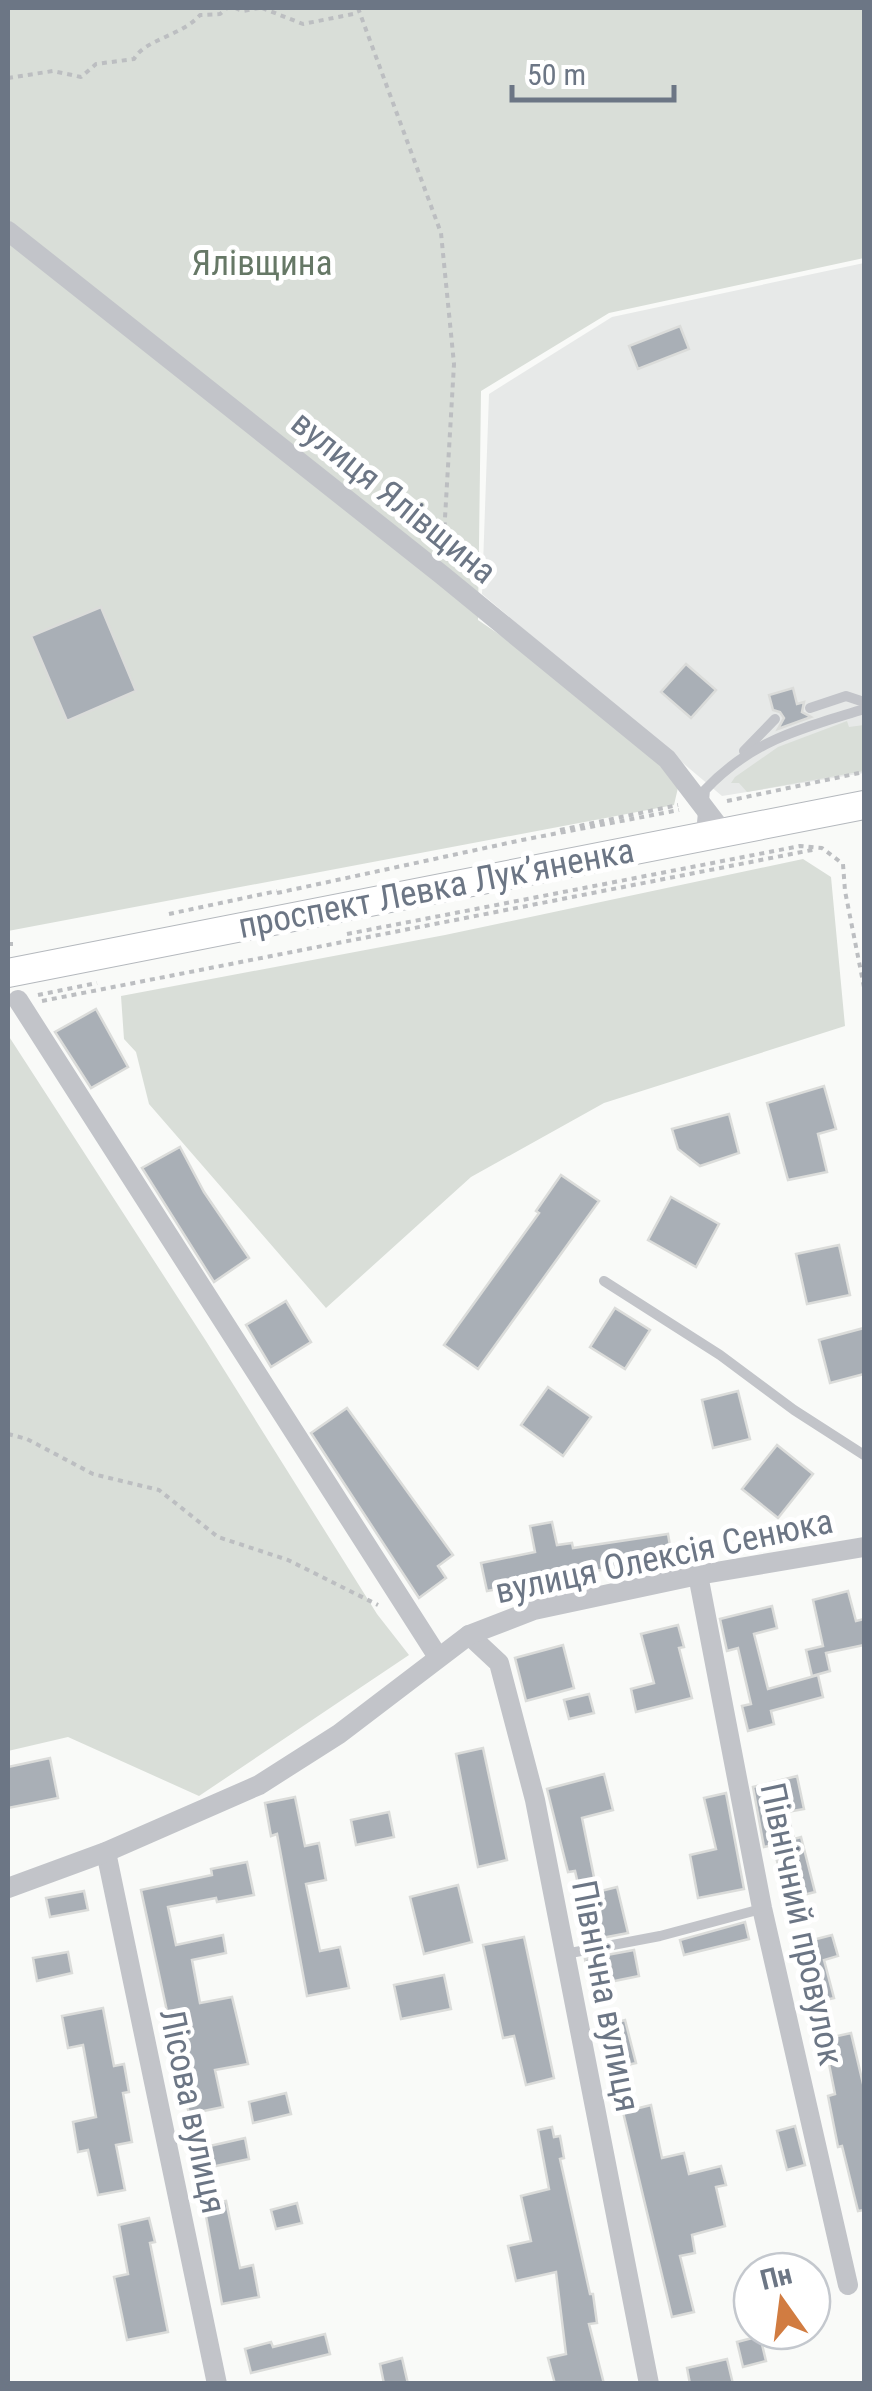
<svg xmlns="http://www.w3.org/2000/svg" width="872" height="2391" font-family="'Roboto Condensed',sans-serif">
<rect width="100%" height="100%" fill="#f9faf8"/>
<path fill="#e7e9e8" d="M864,263V773L722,796L482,594L489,394L612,317Z"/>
<g fill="#d9ded8">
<path d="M8,8H864V258L609,313L481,391L478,620L537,660L680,779L674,805L8,931Z"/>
<path d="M847,721L849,727L864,725V771L747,792L739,783H731L735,777L778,747Z"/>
<path d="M803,859L831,877L845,1026L604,1103L471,1177L326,1308L149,1104L136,1052L124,1039L121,996L445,935Z"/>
<path d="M8,1035L206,1341L377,1614L409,1655L199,1796L68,1737L8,1751Z"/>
</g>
<g fill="#a9afb6" stroke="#dbdcda" stroke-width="2.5">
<path d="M680,326L689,349L638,369L629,346Z"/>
<path d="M101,607L136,691L67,721L31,636Z"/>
<path d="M686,664L716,690L691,718L661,692Z"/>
<path d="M793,688L797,704L804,702L802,712L811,717L778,729L784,718L780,712L773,710L769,695Z"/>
<path d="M96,1009L128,1067L91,1088L55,1032Z"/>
<path d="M824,1086L836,1129L818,1134L827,1172L788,1180L767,1103Z"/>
<path d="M729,1114L739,1153L700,1166L678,1149L672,1129Z"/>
<path d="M180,1147L204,1192L249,1258L214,1282L142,1168Z"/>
<path d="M561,1175L599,1201L478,1369L444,1345L539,1213L536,1211Z"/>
<path d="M671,1197L719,1224L696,1267L648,1240Z"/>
<path d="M839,1245L850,1295L807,1304L796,1254Z"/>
<path d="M286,1301L311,1342L271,1367L246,1325Z"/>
<path d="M615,1308L650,1330L625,1369L590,1347Z"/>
<path d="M864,1328V1374L830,1383L819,1340Z"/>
<path d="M548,1387L591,1417L563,1456L521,1425Z"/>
<path d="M738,1391L750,1439L713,1448L702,1400Z"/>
<path d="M347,1408L453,1555L438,1566L446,1578L419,1598L311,1433Z"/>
<path d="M777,1445L813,1474L778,1518L742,1489Z"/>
<path d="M552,1522L557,1545L572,1543L573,1548L668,1534L672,1557L487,1591L481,1563L535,1552L530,1526Z"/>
<path d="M848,1591L856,1621L864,1619V1645L826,1653L830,1671L812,1676L806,1650L823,1646L813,1600Z"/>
<path d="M772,1606L777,1628L754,1634L768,1689L818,1675L823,1697L771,1711L774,1724L748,1731L742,1706L751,1704L738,1648L727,1651L720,1619Z"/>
<path d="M678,1625L684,1647L679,1648L692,1698L636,1712L631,1689L654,1683L641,1634Z"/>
<path d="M563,1645L574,1688L526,1701L515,1658Z"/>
<path d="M589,1694L594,1713L569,1719L564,1700Z"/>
<path d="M483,1748L507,1860L478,1867L456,1754Z"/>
<path d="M50,1758L58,1798L8,1808V1767Z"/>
<path d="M604,1774L613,1810L582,1818L597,1892L617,1887L628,1933L591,1940L575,1871L568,1872L547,1789Z"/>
<path d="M797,1776L804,1809L787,1812L794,1839L801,1837L815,1892L799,1896L795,1878L782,1881L773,1845L764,1847L753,1787Z"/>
<path d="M726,1793L744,1889L698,1898L690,1855L716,1849L704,1798Z"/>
<path d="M295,1797L305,1846L319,1843L326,1880L306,1884L320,1951L340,1947L349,1988L307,1996L277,1834L271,1836L265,1803Z"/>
<path d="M389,1812L394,1837L356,1845L351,1820Z"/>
<path d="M247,1862L254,1895L217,1902L216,1898L168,1907L176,1945L223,1935L226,1953L192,1960L200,2003L232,1997L248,2064L215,2070L223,2107L189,2114L141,1890L212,1875L211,1869Z"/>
<path d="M458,1885L472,1942L424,1954L410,1897Z"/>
<path d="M84,1891L88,1910L50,1917L46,1898Z"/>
<path d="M745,1922L749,1939L684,1955L680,1940Z"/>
<path d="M832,1935L838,1956L824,1960L834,1998L808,2004L793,1945Z"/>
<path d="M524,1937L554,2078L526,2085L514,2036L503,2038L483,1945Z"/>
<path d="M634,1950L639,1976L590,1986L585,1959Z"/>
<path d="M68,1952L72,1973L37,1981L33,1958Z"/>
<path d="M444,1975L451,2009L401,2019L394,1985Z"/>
<path d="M103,2008L114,2066L124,2064L129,2092L123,2093L132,2142L116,2145L125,2190L98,2195L88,2150L78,2152L73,2122L96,2117L83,2045L68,2048L62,2016Z"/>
<path d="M625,2020L636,2063L614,2068L603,2026Z"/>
<path d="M851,2033L864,2088V2210L858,2211L842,2146L838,2147L828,2096L835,2094L824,2039Z"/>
<path d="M286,2093L291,2114L253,2123L249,2102Z"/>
<path d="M651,2105L662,2158L684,2153L689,2174L721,2166L726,2185L716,2187L725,2226L692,2235L695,2253L680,2256L694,2312L672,2317L623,2112Z"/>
<path d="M795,2126L805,2165L787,2170L777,2131Z"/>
<path d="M552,2127L554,2137L560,2136L564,2158L560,2159L590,2294H593L597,2323L589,2324L604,2384H555L548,2358L566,2354L556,2272L516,2281L508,2246L531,2241L521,2196L549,2189L538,2130Z"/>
<path d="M245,2138L249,2159L197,2170L192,2150Z"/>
<path d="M226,2201L240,2268L253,2265L259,2297L222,2304L204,2205Z"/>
<path d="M297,2203L302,2223L276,2229L271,2210Z"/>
<path d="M149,2218L155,2242L150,2243L168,2332L127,2340L114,2277L128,2274L119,2225Z"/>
<path d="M325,2334L330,2354L251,2373L245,2349L271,2342L273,2347Z"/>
<path d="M760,2336L766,2361L743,2367L737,2342Z"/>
<path d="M402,2358L408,2384H384L380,2364Z"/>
<path d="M727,2359L733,2384H690L687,2368Z"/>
</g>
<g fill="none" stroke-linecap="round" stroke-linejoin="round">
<g stroke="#b4b8bd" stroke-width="30">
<path id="secondary" d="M8,973L864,805"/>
</g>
<g stroke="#bcbec1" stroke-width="4" stroke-dasharray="5 5" stroke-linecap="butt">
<path d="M235,8L243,11L259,8"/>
<path d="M262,8L303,24L358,13"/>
<path d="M358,8L441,233L454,364L443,552"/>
<path d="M8,78L53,71L81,77L96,64L134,59C145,39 182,36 200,15L220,14L227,8"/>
<path d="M727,801L864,772"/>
<path d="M560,830L678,805"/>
<path d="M277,893L522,840L679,810"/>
<path d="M169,914L277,891"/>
<path d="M347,934L800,846L822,848L843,864L845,891L864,987"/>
<path d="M8,944H18"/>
<path d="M38,995L97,983"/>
<path d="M42,1001L817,849"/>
<path d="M8,1434L27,1439L93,1474L159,1490L218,1537L288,1560L378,1605"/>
</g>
<g stroke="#c2c4c9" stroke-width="10">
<path d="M810,708L846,696L864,702"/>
<path d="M744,751L775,719"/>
<path d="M701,834L705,790C752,740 801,729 864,709"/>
<path d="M604,1281L720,1355L794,1410L864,1455"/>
<path d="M565,1954L660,1936L761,1909"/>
</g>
<g stroke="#c2c4c9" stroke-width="20">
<path d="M8,231L442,575L667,759L722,831"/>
<path d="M18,1000L438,1657"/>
<path d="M698,1575L762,1908L848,2285"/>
<path d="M469,1635L499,1663L535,1800L649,2384"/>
<path d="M106,1852L217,2384"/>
<path d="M8,1888L106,1852L259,1785L339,1734L469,1635L534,1610L698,1575L864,1547"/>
</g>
<use href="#secondary" stroke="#fff" stroke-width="28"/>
</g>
<g text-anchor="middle" stroke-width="10" stroke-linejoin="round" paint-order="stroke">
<g font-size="35" fill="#667866" stroke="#fff">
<text x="262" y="275">Ялівщина</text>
</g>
<g font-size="35" fill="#6c7685" stroke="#fff">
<text transform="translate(394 497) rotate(39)" y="12">вулиця Ялівщина</text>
<text transform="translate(436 888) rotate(-11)" y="12">проспект Левка Лукʼяненка</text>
<text transform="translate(664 1556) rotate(-12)" y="12">вулиця Олексія Сенюка</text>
<text transform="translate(802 1924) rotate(78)" y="12">Північний провулок</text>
<text transform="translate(606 1996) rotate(79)" y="12">Північна вулиця</text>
<text transform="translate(193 2111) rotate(78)" y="12">Лісова вулиця</text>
</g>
</g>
<rect width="872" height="2391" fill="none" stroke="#6c7685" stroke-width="20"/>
<g transform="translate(782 2301) rotate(346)"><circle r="48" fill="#ffffff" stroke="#c4c8ce" stroke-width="2.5"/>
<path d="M0-8L18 38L0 25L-18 38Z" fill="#d17c41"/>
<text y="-15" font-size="28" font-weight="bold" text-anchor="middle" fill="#6c7685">Пн</text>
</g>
<path d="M512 85v15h162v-15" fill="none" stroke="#6c7685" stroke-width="5"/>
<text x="527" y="85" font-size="30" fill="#6c7685" stroke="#ffffff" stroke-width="8" paint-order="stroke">50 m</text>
</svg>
